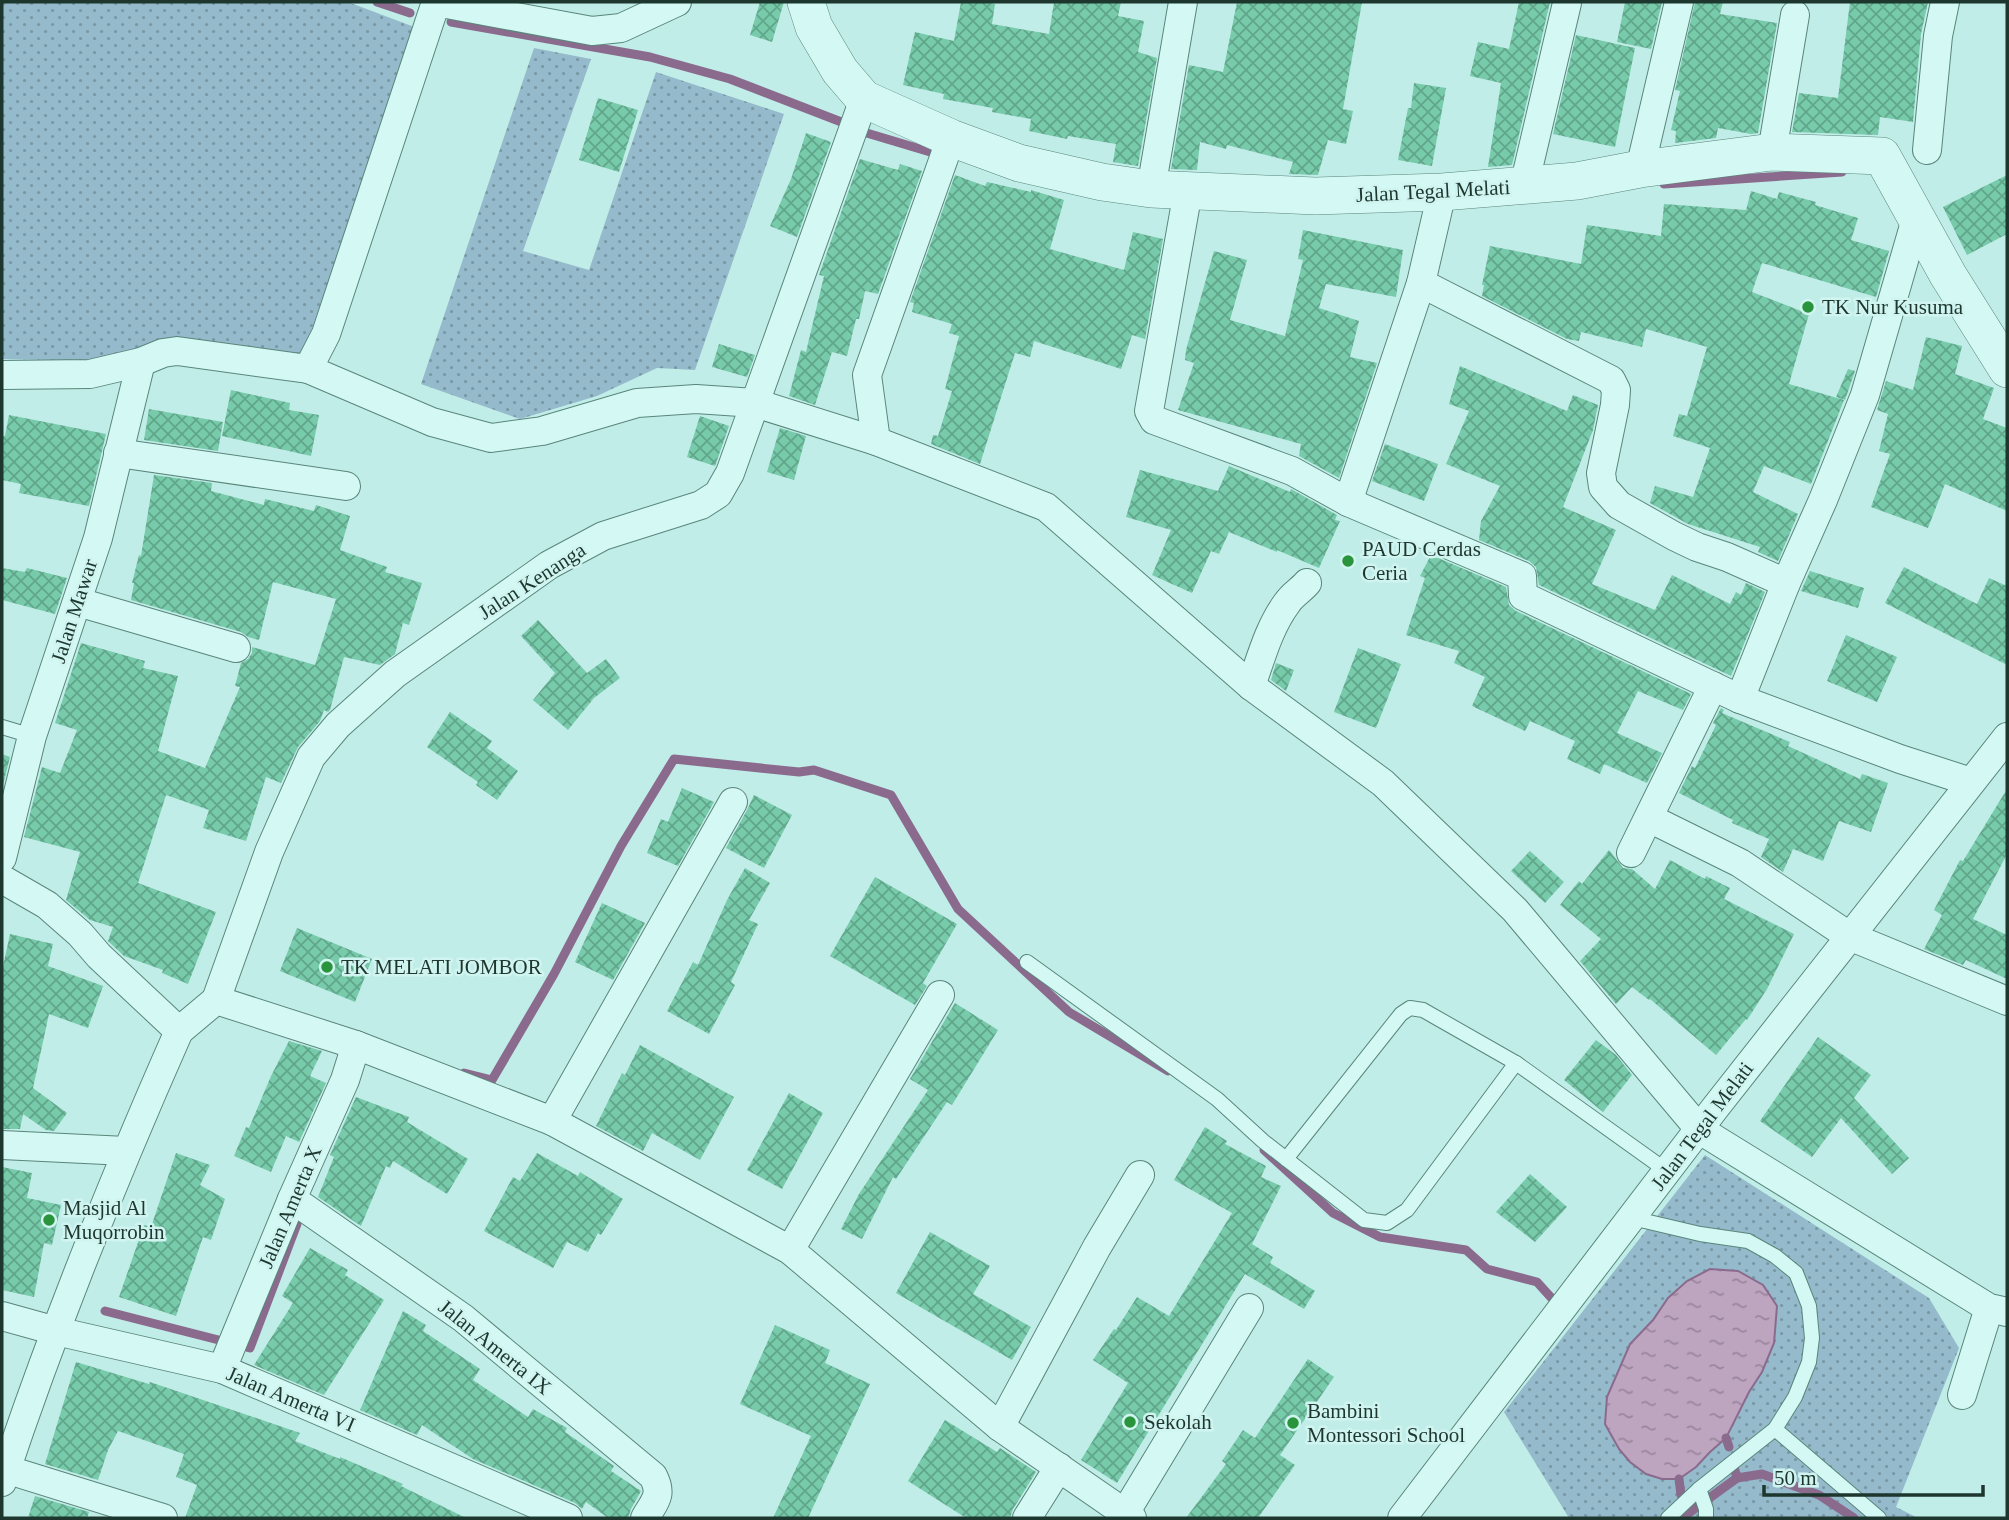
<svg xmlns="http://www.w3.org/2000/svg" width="2009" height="1520" font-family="Georgia,serif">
<defs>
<pattern id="grass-dots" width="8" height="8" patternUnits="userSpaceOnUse" patternTransform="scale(1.75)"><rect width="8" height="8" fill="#95bacb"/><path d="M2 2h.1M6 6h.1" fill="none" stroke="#7998a5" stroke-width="1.8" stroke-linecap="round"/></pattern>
<pattern id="water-ripples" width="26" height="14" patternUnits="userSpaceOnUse" patternTransform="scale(1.75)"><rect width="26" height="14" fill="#bda4bf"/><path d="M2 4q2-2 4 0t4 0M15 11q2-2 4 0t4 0" fill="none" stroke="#99869c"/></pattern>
<pattern id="building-cross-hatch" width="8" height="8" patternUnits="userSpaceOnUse" patternTransform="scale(1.75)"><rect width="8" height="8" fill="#77cbaa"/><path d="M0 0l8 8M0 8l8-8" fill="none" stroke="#61a68b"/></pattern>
</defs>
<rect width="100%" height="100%" fill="#c1ede8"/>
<g fill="url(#grass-dots)">
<path d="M2,2H348L417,28L302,357L96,361L2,359Z"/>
<path d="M534,48L591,59L523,251L589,270L656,72L784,114L695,370L657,368L597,396L520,419L421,384Z"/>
<path d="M1705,1155L1929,1298L1959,1348L1896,1507L1918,1518H1569L1504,1412Z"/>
</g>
<path fill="url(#water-ripples)" stroke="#8b6b8d" stroke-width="2" d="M1710,1269L1738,1271L1763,1285L1777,1306L1774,1343L1762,1372L1749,1392L1726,1438L1710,1452L1696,1467L1679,1479H1662L1646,1474L1630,1462L1619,1449L1605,1424L1607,1397L1630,1344L1653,1320L1668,1298L1687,1281Z"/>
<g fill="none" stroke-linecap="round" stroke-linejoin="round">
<g stroke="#8b6b8d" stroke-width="9">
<path d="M377,2L410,13"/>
<path d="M451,22L650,57L730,79L844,123"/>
<path d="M860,131L937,154"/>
<path d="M1664,184L1842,172"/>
<path d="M464,1073L492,1080L554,974L621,846L674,759L799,772L814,770L891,795L958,909L1069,1012L1168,1071"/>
<path d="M1264,1150L1333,1213L1380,1237L1466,1250L1487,1269L1537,1282L1556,1303"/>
<path d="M105,1311L250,1348L297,1224"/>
<path d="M1726,1438L1729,1447"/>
<path d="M1734,1467L1737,1478L1762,1474L1819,1495L1854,1518"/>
<path d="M1679,1479L1681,1495"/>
<path d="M1686,1515L1737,1478"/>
</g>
</g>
<g fill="url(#building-cross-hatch)">
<path d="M760,2H784L772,42L750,35Z"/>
<path d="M961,2H982L995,4L992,24L1049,34L1054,2H1121L1118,16L1144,21L1138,52L1157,58L1138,166L1113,162L1116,144L1068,136L1067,139L1029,131L1031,119L992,112L993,108L943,99L944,94L903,85L915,32L954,41Z"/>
<path d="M1237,2H1362L1343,109L1353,111L1346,144L1328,140L1318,175L1289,174L1293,162L1227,145L1226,149L1200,142L1197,170L1171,169L1189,65L1223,72Z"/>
<path d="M1519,2H1550L1512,165L1488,167L1501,83L1470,76L1478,42L1509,49Z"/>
<path d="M1625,2H1662L1651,49L1617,42Z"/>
<path d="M1695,2H1723L1720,14L1777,23L1758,133L1751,134L1718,128L1716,138L1675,143L1676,131L1671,130L1680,91L1675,90Z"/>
<path d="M1850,2H1928L1921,34L1913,122L1880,117L1878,135L1792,132L1799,93L1838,98Z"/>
<path d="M1576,35L1635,48L1615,147L1553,134Z"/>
<path d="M1414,83L1446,88L1432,166L1398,160L1408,108H1411Z"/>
<path d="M598,98L638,110L619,172L579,160Z"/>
<path d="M806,133L831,142L797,237L770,226L791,179Z"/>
<path d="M860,159L898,170L900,164L922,171L878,294L865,291L859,319H856L847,356L832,352L815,405L789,396L801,350L806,352L824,276L819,275Z"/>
<path d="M955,175L985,186L987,182L1031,192V190L1064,200L1050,249L1124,270L1133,232L1163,239L1145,339L1132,335L1121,369L1034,341L1030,357L1015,353L980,464L931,444L933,435L938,436L952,391L945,389L959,336L949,333L952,324L912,312L914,303L910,302Z"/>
<path d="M2007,175V234L1967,255L1943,207Z"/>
<path d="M1751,191L1777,199L1779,192L1816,202L1815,205L1858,218L1851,240L1889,251L1876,297L1762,263L1752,292L1809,314L1789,384L1844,400L1811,484L1764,466L1753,492L1798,514L1778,561L1758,552L1760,547L1688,524L1650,503L1655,486L1693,497L1710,448L1673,436L1679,414L1687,416L1707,347L1646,329L1642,347L1581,332L1579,341L1567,339L1482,296L1484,285H1482L1490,246L1581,264L1587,225L1661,236L1664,204L1746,210Z"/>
<path d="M1303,230L1403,250L1396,297L1326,284L1319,308L1359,321L1350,357L1377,363L1339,478L1299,456L1301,444L1178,410L1194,363L1185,360L1186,350L1214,251L1247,260L1230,320L1285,336L1303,260L1298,259Z"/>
<path d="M1926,337L1962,346L1955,374L1994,388L1983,419L2007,428V511L1945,484L1928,528L1871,507L1890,454L1879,451L1888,414L1877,410L1886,381L1913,390Z"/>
<path d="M719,344L755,355L747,377L712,367Z"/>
<path d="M1460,366L1567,411L1573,395L1598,405L1593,430L1563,507L1616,530L1592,584L1655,610L1672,575L1730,604L1736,592L1741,595L1746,583L1765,592L1731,676L1539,585L1536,567L1529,561L1479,540L1481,521L1500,486L1446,464L1469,411L1449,404Z"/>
<path d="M1848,369L1855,371L1845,400L1836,397Z"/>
<path d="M231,390L290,403L289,410L319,415L311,456L222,436Z"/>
<path d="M149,409L223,422L218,451L144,440Z"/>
<path d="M9,415L106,434L89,506L19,493L21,484L2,480V436H5Z"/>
<path d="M700,416L729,426L715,466L687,457Z"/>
<path d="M780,428L806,436L794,480L767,472Z"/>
<path d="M1385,444L1438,464L1424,501L1372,481Z"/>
<path d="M1229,466L1290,492L1291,489L1337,515L1335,520L1340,521L1319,568L1277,550V552L1229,532L1219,554L1211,551L1192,593L1152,575L1171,530L1126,517L1140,470L1218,491Z"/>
<path d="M154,475L212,483L211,491L264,505L265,499L314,511L316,505L350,516L340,550L387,567L385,572L422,583L409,625L403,623L395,654L380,665L344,657L330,710L328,712L324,710L320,721L298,747L281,783L266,777L246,841L203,828L209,810L166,795L138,883L216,912L188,984L162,973L163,970L124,956L108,941L113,927L90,920L66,900L80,852L24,837L42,767L60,773L77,730L55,723L81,643L145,661L143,668L178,676L158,751L205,768L240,687L235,686L241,663L248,659L252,653V647L315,665L336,599L273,582L259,640L248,637L241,632L131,600L134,583H132L139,555L141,556Z"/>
<path d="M1431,555L1506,587L1509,605L1516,611L1691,694L1683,710L1638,691L1617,733L1662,753L1647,783L1604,764L1600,774L1567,759L1575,741L1530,721L1525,731L1472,706L1485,677L1454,663L1459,651L1406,635L1425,578L1420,576Z"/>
<path d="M1904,567L1977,604L1989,578L2007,586V665L1885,603Z"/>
<path d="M2,568L25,572L27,568L67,578L55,614L2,600Z"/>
<path d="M1810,571L1864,588L1858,608L1801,591Z"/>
<path d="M538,620L587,673L606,659L620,678L594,698L568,730L533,700L555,673L521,636Z"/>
<path d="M1846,635L1897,657L1877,702L1827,681Z"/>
<path d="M1358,648L1401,664L1376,728L1334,712Z"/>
<path d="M1276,663L1294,670L1286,691L1271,680Z"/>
<path d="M1721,708L1724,710L1722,713L1790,742L1788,746L1860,779L1862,774L1888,783L1871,832L1839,821L1823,861L1793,849L1783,872L1761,857L1769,839L1732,823L1733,820L1679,793L1692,766L1695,768L1716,725L1713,723Z"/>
<path d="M450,712L492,741L487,748L518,771L497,800L476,785L478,782L427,747Z"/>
<path d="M2,754L10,757L2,789Z"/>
<path d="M682,788L714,802L678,866L647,853L661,819L668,822Z"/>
<path d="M2007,789V854L1973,919L2007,935V979L1966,960L1963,965L1924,949L1942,915L1934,910L1960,860L1963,861Z"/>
<path d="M754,795L792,815L764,868L726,848L747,810Z"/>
<path d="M1609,850L1623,868L1632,869L1655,889L1670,860L1705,879L1706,876L1730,888L1724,899L1794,934L1767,989L1747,1020L1746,1019L1716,1055L1650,999L1649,1000L1632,987L1616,1004L1580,961L1601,939L1560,905L1579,881L1582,884Z"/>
<path d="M1530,851L1564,882L1545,903L1511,871Z"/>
<path d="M745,868L770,883L749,920L758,924L731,982L735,985L709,1034L667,1011L693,962L698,965L727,900Z"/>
<path d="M875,877L957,924L923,983L927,986L915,1005L830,956Z"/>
<path d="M602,903L645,923L613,980L575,962Z"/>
<path d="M297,928L372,959L355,1002L280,971Z"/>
<path d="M10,934L53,944L48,966L103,986L88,1028L49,1014L33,1088L67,1113L54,1131L46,1130L23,1114L20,1129H2V971Z"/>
<path d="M955,1003L998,1030L952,1105L947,1102L896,1179L893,1177L862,1239L841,1229L859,1194L928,1090L910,1079Z"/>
<path d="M1818,1037L1871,1075L1854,1098L1909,1158L1892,1174L1841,1118L1812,1157L1760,1121Z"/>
<path d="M1596,1040L1616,1055L1632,1075L1603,1112L1564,1080Z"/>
<path d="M289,1041L322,1051L310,1076L326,1083L299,1142L286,1136L271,1172L234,1156L246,1127L249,1128L271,1076Z"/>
<path d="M640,1045L734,1097L700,1160L652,1133L643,1151L596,1126L622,1073L625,1075Z"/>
<path d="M789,1093L823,1113L782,1189L747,1170Z"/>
<path d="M356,1097L409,1117L407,1122L468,1159L447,1194L393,1161L390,1168L386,1166L361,1226L318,1197L334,1157L330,1155Z"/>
<path d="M1205,1127L1227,1141L1225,1144L1266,1166L1261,1177L1281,1186L1252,1244L1273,1257L1270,1263L1315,1291L1304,1309L1245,1274L1117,1483L1081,1460L1128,1383L1093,1360L1114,1329L1116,1330L1137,1297L1169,1316L1232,1213L1174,1180Z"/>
<path d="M176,1153L210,1165L200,1185L225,1199L211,1240L203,1237L176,1316L119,1297L144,1225L151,1227Z"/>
<path d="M537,1153L578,1176L580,1172L623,1199L601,1235L598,1233L588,1252L567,1242L553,1268L484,1231L513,1177L520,1181Z"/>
<path d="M2,1167L32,1173L27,1198L61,1205L52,1245L44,1243L34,1297L2,1290Z"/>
<path d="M1530,1174L1567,1207L1535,1242L1496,1212Z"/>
<path d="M930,1232L990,1266L973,1294L1031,1327L1012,1360L896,1293Z"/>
<path d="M310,1248L348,1270L345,1275L384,1300L324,1395L254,1365L293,1303L282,1296Z"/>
<path d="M403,1311L426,1325L423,1331L480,1369L473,1380L528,1417L533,1409L567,1428L565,1432L614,1466L611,1471L641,1491L631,1509L628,1518H608L586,1502L582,1509L575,1503L473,1459L422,1425L417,1435L360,1410Z"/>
<path d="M775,1325L830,1350L825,1363L870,1384L808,1518H773L811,1436L740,1404Z"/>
<path d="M1308,1359L1334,1377L1280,1455L1295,1465L1258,1518H1186L1226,1464L1222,1461L1243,1430L1255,1438Z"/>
<path d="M76,1362L149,1384L150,1382L300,1433L295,1441L340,1459V1457L403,1484L401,1486L466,1518H185L197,1485L176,1477L184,1454L118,1431L108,1450L98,1480L45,1464Z"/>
<path d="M945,1420L997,1452L1000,1448L1036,1472L1013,1509L1010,1518H966L908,1481Z"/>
<path d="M35,1496L89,1512L87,1518H28Z"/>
</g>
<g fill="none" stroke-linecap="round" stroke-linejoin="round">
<g stroke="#59867a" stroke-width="16">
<g id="service">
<path d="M2,727L32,736"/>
<path d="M1027,962L1217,1099L1263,1141L1364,1220L1387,1223L1407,1210L1516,1063L1667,1171"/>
<path d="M1286,1159L1401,1014L1410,1008L1423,1010L1516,1063"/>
<path d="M1632,1218L1700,1234L1748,1241L1775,1256L1796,1273L1809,1306L1812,1338L1809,1362L1795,1397L1775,1429L1699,1489L1668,1518"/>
<path d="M1775,1429L1879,1518"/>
<path d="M1699,1489L1706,1509V1518"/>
</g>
</g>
<g stroke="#59867a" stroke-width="30">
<g id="minor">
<path d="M436,2L592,31L621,28L677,2"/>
<path d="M951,138L867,375L876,441L1046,507L1251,686L1383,783L1515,910L1700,1130L1989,1308L2007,1312"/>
<path d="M1927,150L1938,36L1945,2"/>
<path d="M1772,152L1795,15"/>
<path d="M1640,169L1679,2"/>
<path d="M1524,186L1567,3"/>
<path d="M1151,189L1183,2"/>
<path d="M1188,191L1149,411L1154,420L1292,471L1348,502L1522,576L1523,596L1740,699L1900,759L1971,782"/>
<path d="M1421,283L1611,380L1616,390L1615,405L1601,473L1603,487L1619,505L1674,536L1697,547L1727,557L1786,583L1740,699"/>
<path d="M308,369L432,422L491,438L542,431L637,403L696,399L755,403L876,441"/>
<path d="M2,375L90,374L141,362L163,353L177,351L308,369L326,334L436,2"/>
<path d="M118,453L346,486"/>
<path d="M1348,502L1421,283L1442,192"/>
<path d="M1786,583L1823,500L1865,395L1916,219"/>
<path d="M78,602L236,648"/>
<path d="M1251,686C1261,658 1269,627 1287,603C1292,595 1301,590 1307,583"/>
<path d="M1649,818L1740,863L1849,936L2007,1001"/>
<path d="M1631,853L1713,686"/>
<path d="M2,858L32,736L98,538L141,362"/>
<path d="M2,879L47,905L80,934L99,956L179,1031L216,1000L356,1045L552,1121L790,1250L1000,1427L1132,1518"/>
<path d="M216,1000L269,852L311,757L338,725L395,674L549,565L603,536L701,505L718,494L730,473L864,99"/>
<path d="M552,1121L733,802"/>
<path d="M2,1145L126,1151"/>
<path d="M292,1199L463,1318L653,1476C663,1495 655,1501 645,1518"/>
<path d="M790,1250L940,995"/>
<path d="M2,1316L56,1331L222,1369L568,1518"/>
<path d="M222,1369L292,1199L345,1080L356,1045"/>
<path d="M1962,1395L1989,1308"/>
<path d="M1000,1427L1097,1247L1140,1175"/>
<path d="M2,1468L163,1518"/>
<path d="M2,1482C53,1329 114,1178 179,1031"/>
<path d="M1125,1513L1249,1308"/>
<path d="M1027,1518L1059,1467"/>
<path d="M1402,1518L1715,1108L2007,737"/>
</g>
</g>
<g stroke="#59867a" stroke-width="38">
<path id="tertiary" d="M806,2L814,27L840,71L864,99L951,138L1019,163L1102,182L1151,189L1315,196L1442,192L1577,181L1640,169L1772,152L1882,156L1948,275L2007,369"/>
</g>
<use href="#service" stroke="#d4f8f4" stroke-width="14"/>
<use href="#minor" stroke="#d4f8f4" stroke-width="28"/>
<use href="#tertiary" stroke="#d4f8f4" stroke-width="37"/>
</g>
<g fill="#2a943d" stroke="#d0f5f1" stroke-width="2.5">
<circle cx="1808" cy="307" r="7"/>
<circle cx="1348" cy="561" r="7"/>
<circle cx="327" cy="967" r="7"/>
<circle cx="49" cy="1220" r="7"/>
<circle cx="1130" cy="1422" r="7"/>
<circle cx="1293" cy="1423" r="7"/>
</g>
<g text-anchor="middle" stroke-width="5" stroke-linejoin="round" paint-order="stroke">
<g font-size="21" fill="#1d362e" stroke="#d0f5f1">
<text transform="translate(1433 191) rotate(-3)" y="7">Jalan Tegal Melati</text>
<text transform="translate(532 581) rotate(-33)" y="7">Jalan Kenanga</text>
<text transform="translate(74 611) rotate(-72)" y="7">Jalan Mawar</text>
<text transform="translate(1702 1126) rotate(-53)" y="7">Jalan Tegal Melati</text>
<text transform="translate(290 1207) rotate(-67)" y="7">Jalan Amerta X</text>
<text transform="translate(495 1347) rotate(39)" y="7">Jalan Amerta IX</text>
<text transform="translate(291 1399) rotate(23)" y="7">Jalan Amerta VI</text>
</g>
<g font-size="21" fill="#1d362e" stroke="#d0f5f1" text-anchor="start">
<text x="1822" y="314">TK Nur Kusuma</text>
<text x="1362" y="556">PAUD Cerdas<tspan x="1362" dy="24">Ceria</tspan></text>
<text x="341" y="974">TK MELATI JOMBOR</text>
<text x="63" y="1215">Masjid Al<tspan x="63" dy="24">Muqorrobin</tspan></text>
<text x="1307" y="1418">Bambini<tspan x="1307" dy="24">Montessori School</tspan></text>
<text x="1144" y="1429">Sekolah</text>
</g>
</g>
<rect width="2009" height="1520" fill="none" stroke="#1d362e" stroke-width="7"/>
<path d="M1764 1485v10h219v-10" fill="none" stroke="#1d362e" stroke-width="3.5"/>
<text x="1774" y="1485" font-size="21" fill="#1d362e" stroke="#d0f5f1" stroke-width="5" paint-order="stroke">50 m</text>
</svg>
